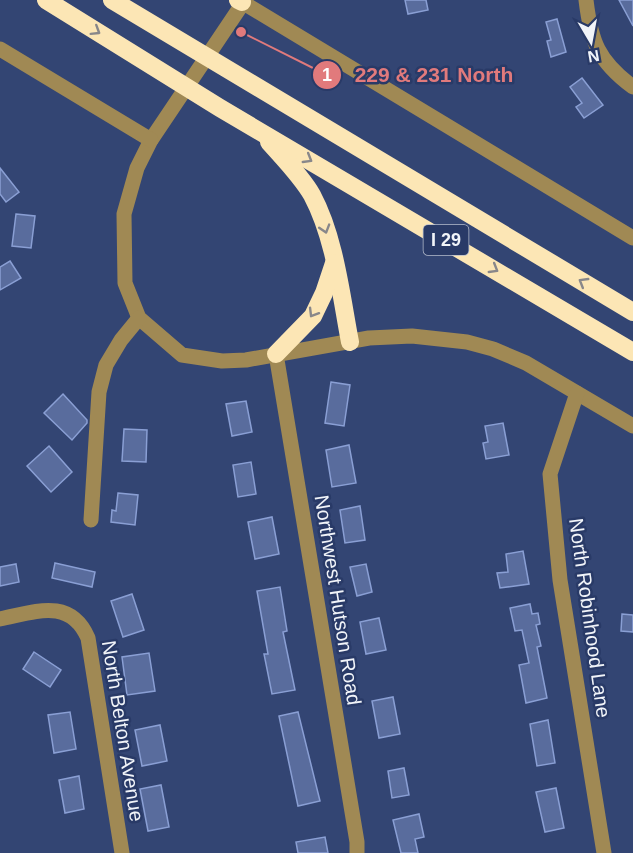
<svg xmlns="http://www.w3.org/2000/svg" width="633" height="853" font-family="Arial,sans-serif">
<rect width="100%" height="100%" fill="#334573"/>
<g fill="#596c9d" stroke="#8a9fd4" stroke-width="1.5">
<path d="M405,0H426L428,10L408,14Z"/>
<path d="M619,0H633V26Z"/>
<path d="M557,19L566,52L551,57L547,41L551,40L546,22Z"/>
<path d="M582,78L603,105L584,118L576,107L582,103L570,87Z"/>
<path d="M0,168L19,192L6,202L0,194Z"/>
<path d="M16,214L35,216L31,248L12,246Z"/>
<path d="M10,261L21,278L0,290V267Z"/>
<path d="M331,382L350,385L344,426L325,423Z"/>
<path d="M63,394L87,420V423L72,440L44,413Z"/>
<path d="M246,401L252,432L232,436L226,404Z"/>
<path d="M503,423L509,455L486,459L483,443L488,442L485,426Z"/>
<path d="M124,429L147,430L146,462L122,461Z"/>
<path d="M349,445L356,483L332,487L326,450Z"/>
<path d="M49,446L72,472L51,492L27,466Z"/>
<path d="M251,462L256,494L238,497L233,465Z"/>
<path d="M118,493L138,495L135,525L111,522L112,510L116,511Z"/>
<path d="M360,506L365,540L345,543L340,510Z"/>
<path d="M272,517L279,554L255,559L248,522Z"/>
<path d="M523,551L529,584L500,588L497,573L508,572L506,554Z"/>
<path d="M55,563L95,572L92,587L52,578Z"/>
<path d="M16,564L19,582L0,586V567Z"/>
<path d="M366,564L372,592L357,596L350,567Z"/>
<path d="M280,587L287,631L283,632L295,690L272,694L264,654H268L257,591Z"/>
<path d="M132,594L144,630L123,637L111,601Z"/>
<path d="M530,604L532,614L538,613L540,624L536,625L541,646L537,647L547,698L526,703L519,665L529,663L522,630L515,631L510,608Z"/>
<path d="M622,614L633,615V632L621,631Z"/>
<path d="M379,618L386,650L366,654L360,622Z"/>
<path d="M34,652L61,670L50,687L23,669Z"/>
<path d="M149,653L155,691L127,695L122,657Z"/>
<path d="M393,697L400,734L379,738L372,701Z"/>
<path d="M70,712L76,749L54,753L48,715Z"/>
<path d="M298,712L320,801L298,806L279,716Z"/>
<path d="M548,720L555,763L537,766L530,724Z"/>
<path d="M160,725L167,761L142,766L135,730Z"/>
<path d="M404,768L409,795L392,798L388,771Z"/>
<path d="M79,776L84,809L65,813L59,780Z"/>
<path d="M161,785L169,827L148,831L140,789Z"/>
<path d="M556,788L564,828L545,832L536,792Z"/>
<path d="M419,814L424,837L415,839L418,853H401L393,820Z"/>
<path d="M325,837L328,853H298L296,842Z"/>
</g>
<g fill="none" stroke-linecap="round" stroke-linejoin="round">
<g stroke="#a08954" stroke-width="15">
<path d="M245,0L151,140L137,168L124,214L125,283L139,318L182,355L222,361L246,360L369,338L412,336L467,342L493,349L526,363L633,426"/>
<path d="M586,0C591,42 598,61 633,87"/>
<path d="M242,2L633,238"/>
<path d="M0,49L151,140"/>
<path d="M276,354L357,842V853"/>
<path d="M577,393L550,474L560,580L604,853"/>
<path d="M91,520L99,392L106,365L121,340L139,318"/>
<path d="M0,619C35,612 70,597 88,638L122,853"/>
</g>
<g stroke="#fce6b5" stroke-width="18">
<path d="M46,0L220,108L633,352"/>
<path d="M112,0L633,312"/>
<path d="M238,0L242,2"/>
<path d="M269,142C284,159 301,176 312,195C335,238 341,295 350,342"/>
<path d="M276,354L313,316L324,293L334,263"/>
</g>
</g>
<defs><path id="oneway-chevron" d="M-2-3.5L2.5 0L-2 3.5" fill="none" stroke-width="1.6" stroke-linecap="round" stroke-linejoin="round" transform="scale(1.5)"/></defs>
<g stroke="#88878a">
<use href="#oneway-chevron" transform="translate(96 31) rotate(32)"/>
<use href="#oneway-chevron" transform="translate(308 159) rotate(31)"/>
<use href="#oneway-chevron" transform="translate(325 229) rotate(73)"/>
<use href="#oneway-chevron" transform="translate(494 269) rotate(31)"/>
<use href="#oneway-chevron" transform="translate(583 282) rotate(-149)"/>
<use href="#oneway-chevron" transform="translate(313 313) rotate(121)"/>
</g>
<g text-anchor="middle" stroke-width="5" stroke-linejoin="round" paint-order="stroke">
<rect fill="#293a67" stroke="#b5bccd" stroke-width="1.5" x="423.5" y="225" width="45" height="30" rx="4.5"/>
<g font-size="18" font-weight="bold" fill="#f1f4f9">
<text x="446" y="246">I 29</text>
</g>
<g font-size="20" fill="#f1f4f9" stroke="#293a67">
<text transform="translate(338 600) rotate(81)" y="7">Northwest Hutson Road</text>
<text transform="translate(590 618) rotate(82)" y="7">North Robinhood Lane</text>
<text transform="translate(123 731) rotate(81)" y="7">North Belton Avenue</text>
</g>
</g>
<path fill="none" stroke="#e17a7c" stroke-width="2" d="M241 32L327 75"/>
<g fill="#e17a7c" stroke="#293a67" stroke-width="2">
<circle cx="241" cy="32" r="6"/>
<circle cx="327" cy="75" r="15"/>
</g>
<g font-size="18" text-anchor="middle" font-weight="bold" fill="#fff">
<text x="327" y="81">1</text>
</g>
<g font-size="21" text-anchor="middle" font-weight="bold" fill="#e17a7c" stroke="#293a67" stroke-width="5" stroke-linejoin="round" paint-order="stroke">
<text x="434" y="82">229 &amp; 231 North</text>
</g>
<g transform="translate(591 42) rotate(170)" stroke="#293a67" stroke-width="4.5" paint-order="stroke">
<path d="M0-4.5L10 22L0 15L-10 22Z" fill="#f1f4f9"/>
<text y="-9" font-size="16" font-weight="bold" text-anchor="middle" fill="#f1f4f9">N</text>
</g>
</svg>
